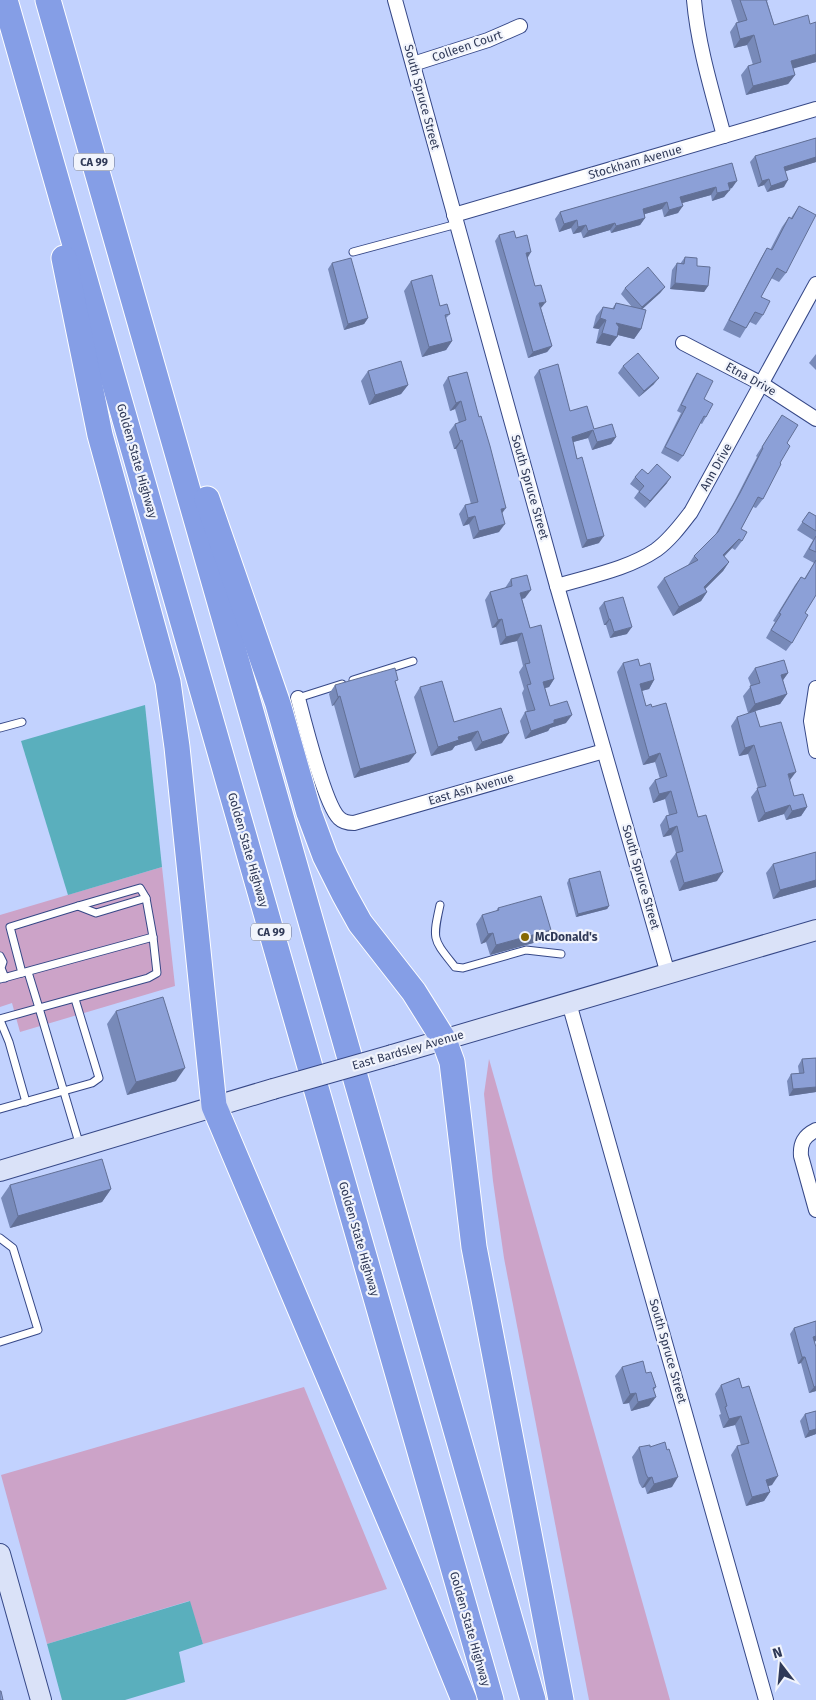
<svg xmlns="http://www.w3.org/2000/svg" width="816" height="1700" font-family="'Fira Sans',sans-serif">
<rect width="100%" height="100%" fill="#c2d2fe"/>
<g fill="#cca3c8">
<path d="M162,867L175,986L20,1032L12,1003L0,1007V915Z"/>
<path d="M489,1059L670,1700H589L504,1258L493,1181L484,1094Z"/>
<path d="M304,1387L387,1589L203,1644L189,1601L47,1644L1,1475Z"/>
</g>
<g fill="#5aafbd">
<path d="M145,705L162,867L68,895L21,741Z"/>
<path d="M190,1601L203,1644L179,1652L185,1682L125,1700H62L47,1644Z"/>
</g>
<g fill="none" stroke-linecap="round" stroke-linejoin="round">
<g stroke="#364887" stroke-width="9">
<g id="service">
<path d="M353,252L457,224"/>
<path d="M353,680L413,661"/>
<path d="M298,698L342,684"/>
<path d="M0,728L22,722"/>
<path d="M440,905C432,941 433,939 455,967L463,968L526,950L561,954"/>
<path d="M78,906L140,888L146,898"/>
<path d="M0,956L3,962L1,968L5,978"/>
<path d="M22,973L10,927L78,906L96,913L146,898L153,937L157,973L148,978L39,1008L28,972"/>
<path d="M0,979L153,937"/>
<path d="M0,1019L39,1008L80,1146"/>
<path d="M0,1020L9,1042L26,1102"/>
<path d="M0,1109L92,1083L99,1078L75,999"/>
<path d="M0,1238L13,1248L38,1330L0,1342"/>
</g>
</g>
<g stroke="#364887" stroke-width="16">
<g id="minor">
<path d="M395,0L557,586L668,974"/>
<path d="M694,0C698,46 712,91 724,136"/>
<path d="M413,64L488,40L520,26"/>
<path d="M454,215L816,109"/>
<path d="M683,343L762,384L816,419"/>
<path d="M557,586C590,576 628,569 656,550C670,540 681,525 691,512L816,284"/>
<path d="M816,688L811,721L816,751"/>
<path d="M298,698C304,721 325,805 339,818C343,822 348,823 354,823L604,751"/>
<path d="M569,1003L766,1700"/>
<path d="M816,1130C804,1136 800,1143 801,1156L816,1210"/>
</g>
</g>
<g stroke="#364887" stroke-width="22">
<g id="secondary">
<path d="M392,1055L816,930"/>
<path d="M0,1171L273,1089"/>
<path d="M0,1554L41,1700"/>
</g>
</g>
<g stroke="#fff" stroke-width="27">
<g id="motorway">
<path d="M5,0L491,1700"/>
<path d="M48,0L533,1700"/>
<path d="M64,258L100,435L168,682L177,747L214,1106L417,1585L464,1700"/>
<path d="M207,499L278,704L309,813L325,856L344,894L360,923L414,992L444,1040L452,1062L474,1247L561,1700"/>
</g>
</g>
<use href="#service" stroke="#fff" stroke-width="7"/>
<use href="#minor" stroke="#fff" stroke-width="14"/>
<use href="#secondary" stroke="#dae2f8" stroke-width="20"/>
<use href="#motorway" stroke="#859ee6" stroke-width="25"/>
<g stroke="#364887" stroke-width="22" stroke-linecap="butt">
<path id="secondary-bridge" d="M273,1089L392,1055"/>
</g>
<use href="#secondary-bridge" stroke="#dae2f8" stroke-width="20"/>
</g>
<g fill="#788ab9">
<path d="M731,0H768L767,1L774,25L816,62L793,68L795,75L788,84L746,95L741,75L748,66L753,65L747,45L734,48L730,32L736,23L738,22Z"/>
<path d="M816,138V162L785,171L784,187L767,192L764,185L758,187L750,162L755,156Z"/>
<path d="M732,163V188L729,189L724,197L712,201L711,195L682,203L678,213L664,217L662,209L645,214V218L640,225L611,233L610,230L583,238L581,232L573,234L571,228L559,232L555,219L560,212Z"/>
<path d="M799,206L786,273L779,282L771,278L761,297L763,315L756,325L750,322L746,328L740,338L723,330L761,258L767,248L770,250L782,227L789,217L791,218Z"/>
<path d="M499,235L516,238L527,258L541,308L552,346L547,352L528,358L495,241Z"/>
<path d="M685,257L708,286L704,292L670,289L672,270L677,263L680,264Z"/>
<path d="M332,263L368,318L364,324L344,330L328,269Z"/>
<path d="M411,281L450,314L446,318L452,341L446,350L422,357L404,291Z"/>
<path d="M665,287L660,293L642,309L641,329L634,339L618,335L617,337L610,346L596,343L599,329L593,328L596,316L603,307L612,309L616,303L632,307L621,294L625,288Z"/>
<path d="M816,354V370L809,363Z"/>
<path d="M623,366L654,384L639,397L618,373Z"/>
<path d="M539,370L570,411L594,429L616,437L611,444L592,450L588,438L573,442L599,543L582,548L534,377Z"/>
<path d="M368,371L408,385L401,394L369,405L361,381Z"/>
<path d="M467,372L502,514L499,532L473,539L469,524L463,526L459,514L465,505L471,504L456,449H454L449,432L455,424L459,423L455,409L450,411L443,385L448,377Z"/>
<path d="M697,373L704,399L706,417L702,424L700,423L683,456L678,462L661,453L681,413L677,411L693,379Z"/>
<path d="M782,415L787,443L780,463L763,499L756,508L753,507L741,529L742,541L735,550L732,548L724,557L729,562L723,571L705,589L707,592L701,601L673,616L657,587L664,578L688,565L694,556L715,535L734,502L757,457L756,456Z"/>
<path d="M648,474L667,483L645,508L634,498L639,491L630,484L635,477Z"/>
<path d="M809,512L816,516V595L805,613L792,643L786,651L766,638L775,622L773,621L795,585L801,577L804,579L814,563L803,557L813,540L797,530Z"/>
<path d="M511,579L525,598L522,599L530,628L554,679L549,687L545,688L550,706L566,723L550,728L548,731L525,739L520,721L525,712H527L522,693L524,689L519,672L523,666L517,641L500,645L496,627L492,628L485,600L490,592L505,588Z"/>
<path d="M604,602L627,634L610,638L606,625H604L599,608Z"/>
<path d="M623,663L640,666L654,680L649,689L641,691L646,706L652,707L698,817L717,881L679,891L670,861L676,853L671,835L663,837L660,825L666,816L669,815L665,799L653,803L649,788L655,780L660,779L655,762L643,765L617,672Z"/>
<path d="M755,668L788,673L783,680L787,694L780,704L748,713L743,696L751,686L748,678Z"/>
<path d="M395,684L409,762L354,778L334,705L332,706L329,694L335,685Z"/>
<path d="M420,687L454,722L501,708L502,743L475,751L471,741L455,746L452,750L431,756L414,697Z"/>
<path d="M737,717L760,727L789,780L794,796L807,807L801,816L786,820L784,814L758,822L751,797L758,788L748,754L739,756L731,726Z"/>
<path d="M816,852V887L773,899L766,873L773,864Z"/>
<path d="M569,879L609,906L607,909L576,917L567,883Z"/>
<path d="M498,908L544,940L490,955L486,942L481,944L476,924L482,915L496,911Z"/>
<path d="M116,1011L176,1081L127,1095L107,1024Z"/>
<path d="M816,1058V1092L789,1096L787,1081L791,1074L799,1073L798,1066L802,1059Z"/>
<path d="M10,1185L111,1189L102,1202L10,1228L1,1198Z"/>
<path d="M816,1321V1341L814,1342L816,1391L809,1393L801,1363L798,1364L790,1334L794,1328Z"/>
<path d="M622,1367L646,1373L656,1387L654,1390L649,1406L631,1411L629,1403L623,1404L615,1376Z"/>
<path d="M739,1378L772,1485L768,1486L770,1492L764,1501L746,1506L731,1455L737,1446L741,1445L735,1425L723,1428L719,1415L721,1414L715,1394L721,1385Z"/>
<path d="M816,1411V1434L805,1438L800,1421L805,1414Z"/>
<path d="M639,1447L672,1487L647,1494L645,1487L642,1488L639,1483L632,1457Z"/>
</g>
<g fill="#627096">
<path d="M754,35L747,45L734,48L740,39Z"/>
<path d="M816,54V62L785,71L791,61Z"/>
<path d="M795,75L788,84L746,95L753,86Z"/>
<path d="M816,157V162L780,173L784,167Z"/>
<path d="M769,179L764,185L758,187L762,181Z"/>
<path d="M788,180L784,187L767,192L771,186Z"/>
<path d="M737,181L732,188L722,191L728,183Z"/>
<path d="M716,187L711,195L675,205L680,197Z"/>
<path d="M730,190L724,197L712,201L717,193Z"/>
<path d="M667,202L662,209L638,216L643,209Z"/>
<path d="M683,206L678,213L664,217L669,210Z"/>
<path d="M645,218L640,225L611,233L616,226Z"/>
<path d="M577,220L571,228L559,232L564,224Z"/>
<path d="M615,223L610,230L583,238L588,231Z"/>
<path d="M586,225L581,232L573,234L578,227Z"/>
<path d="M531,252L527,259L526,253Z"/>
<path d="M675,283L708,286L704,292L670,289Z"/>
<path d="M665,287L660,293L638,313L642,307Z"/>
<path d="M546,302L541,308L539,303Z"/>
<path d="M368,318L364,324L344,330L348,324Z"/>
<path d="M600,318L606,320L599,329L593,328Z"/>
<path d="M616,323L641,329L634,339L610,333Z"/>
<path d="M602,333L617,337L610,346L596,343Z"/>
<path d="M452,341L446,350L422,357L429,347Z"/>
<path d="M552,346L547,352L528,358L533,352Z"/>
<path d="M659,378L654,384L639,397L644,391Z"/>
<path d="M408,385L401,394L369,405L375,395Z"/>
<path d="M461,401L455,409L450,411L456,403Z"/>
<path d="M593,430L588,438L566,444L572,437Z"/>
<path d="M616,437L611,444L592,450L597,442Z"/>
<path d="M462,440L456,449H454L460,441Z"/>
<path d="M671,477L667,483L645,508L650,501Z"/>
<path d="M506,508L500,516L501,509Z"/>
<path d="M475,516L469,524L463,526L468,518Z"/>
<path d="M505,524L499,532L473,539L479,531Z"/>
<path d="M604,536L599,543L582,548L587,540Z"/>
<path d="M739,539L732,548L716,564L723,555Z"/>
<path d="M729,562L723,571L698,596L704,587Z"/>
<path d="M531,590L525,598L514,601L520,593Z"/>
<path d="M707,592L701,601L673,616L679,607Z"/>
<path d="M502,619L496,627L492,628L498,620Z"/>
<path d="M609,619H610L606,625H604Z"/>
<path d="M632,627L627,634L610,638L614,632Z"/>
<path d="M522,633L517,641L500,645L506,637Z"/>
<path d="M788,673L781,683V675Z"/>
<path d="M554,679L549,687L537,690L543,682Z"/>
<path d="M654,680L649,689L634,693L640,684Z"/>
<path d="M787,694L780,704L748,713L755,704Z"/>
<path d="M340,696L334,705L332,706L338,697Z"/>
<path d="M572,715L566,723L550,728L548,731L525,739L531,731L554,720Z"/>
<path d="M478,731L471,741L455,746L452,750L431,756L438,747L458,737Z"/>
<path d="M509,733L502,743L475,751L482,742Z"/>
<path d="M754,745L748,754L739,756L745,748Z"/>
<path d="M416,753L409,762L354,778L360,769Z"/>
<path d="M660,753L655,762L643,765L649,757Z"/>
<path d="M796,772L790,780L788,774Z"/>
<path d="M671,791L665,799L653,803L659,794Z"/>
<path d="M790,805L784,814L758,822L765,813Z"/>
<path d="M807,807L801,816L786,820L792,811Z"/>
<path d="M677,826L671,835L663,837L669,829Z"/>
<path d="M723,872L717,881L679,891L684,883Z"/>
<path d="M816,880V887L773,899L780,890Z"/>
<path d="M609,906L607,909L576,917L578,914Z"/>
<path d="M551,930L544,940L490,955L496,945Z"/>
<path d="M493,933L486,942L481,944L488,934Z"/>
<path d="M185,1068L176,1081L127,1095L136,1082Z"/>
<path d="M816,1087V1092L789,1096L793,1089Z"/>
<path d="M111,1189L102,1202L10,1228L18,1216Z"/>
<path d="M816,1336V1341L809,1343L813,1337Z"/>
<path d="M802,1357H805L801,1363L798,1364Z"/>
<path d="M816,1386V1391L809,1393L814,1387Z"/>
<path d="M636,1393L629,1403L623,1404L630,1394Z"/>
<path d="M656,1397L649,1406L631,1411L638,1402Z"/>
<path d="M741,1416L735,1425L723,1428L729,1419Z"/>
<path d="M816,1429V1434L805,1438L809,1431Z"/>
<path d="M778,1476L772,1485L760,1488L766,1480Z"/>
<path d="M652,1477L645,1487L642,1488L648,1478Z"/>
<path d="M678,1477L672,1487L647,1494L654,1484Z"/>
<path d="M770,1492L764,1501L746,1506L752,1497Z"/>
</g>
<g fill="#8ca0d7" stroke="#627096">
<path d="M740,0H766L774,25L808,15L810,24L816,22V54L791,61L795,75L753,86L748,66L761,62L754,35L740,39L736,23L747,20Z"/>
<path d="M816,138V157L784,167L788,180L771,186L769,179L762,181L755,156Z"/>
<path d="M732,163L737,181L728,183L730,190L717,193L716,187L680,197L683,206L669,210L667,202L643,209L645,218L616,226L615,223L588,231L586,225L578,227L577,220L564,224L560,212Z"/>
<path d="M799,206L816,215L786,273L777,268L761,297L770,301L763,315L755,312L746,328L729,320L767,248L772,250L789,217L792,219Z"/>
<path d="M514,231L516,238L527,235L531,252L526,253L535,286L541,285L546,302L539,303L552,346L533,352L499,235Z"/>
<path d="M685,257L697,258V266L710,267L708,286L675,283L677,263L684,264Z"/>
<path d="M351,258L368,318L348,324L332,263Z"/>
<path d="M648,267L665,287L642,307L625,288Z"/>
<path d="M432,275L440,306L447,304L450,314L445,315L452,341L429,347L411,281Z"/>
<path d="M616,303L646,310L641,329L616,323L619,327L617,337L602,333L606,320L600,318L603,307L614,309Z"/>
<path d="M638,353L659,378L644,391L623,366Z"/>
<path d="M401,361L408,385L375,395L368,371Z"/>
<path d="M558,364L570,411L587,406L594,429L612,424L616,437L597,442L593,430L572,437L577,459L582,457L604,536L587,540L539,370Z"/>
<path d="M467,372L479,417L481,416L490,446L506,508L501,509L505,524L479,531L475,516L468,518L465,505L478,502L462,440L460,441L455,424L466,420L461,401L456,403L448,377Z"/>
<path d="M697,373L713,381L704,399L713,404L706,417L704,416L683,456L665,447L686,407L681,405Z"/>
<path d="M782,415L798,425L787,443L790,446L780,463L781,464L763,499L758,497L741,529L747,532L742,541L739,539L723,555L729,562L704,587L707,592L679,607L664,578L698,560L694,556L718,532L740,493L763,448L762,447Z"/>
<path d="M657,464L671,477L650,501L639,492L644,486L635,477L642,469L648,474Z"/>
<path d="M809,512L816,516V531L802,522Z"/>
<path d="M816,536V552L809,549Z"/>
<path d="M816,560V595L805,613L808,615L792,643L771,630L781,614L779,613L801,577L805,579Z"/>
<path d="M527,575L531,590L520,593L530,628L541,625L554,679L543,682L550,706L567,701L572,715L554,720V723L531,731L525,712L535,710L527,685L531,684L525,664L530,663L522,633L506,637L502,619L498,620L490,592L512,586L511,579Z"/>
<path d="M623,597L632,627L614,632L610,619H609L604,602Z"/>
<path d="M638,659L640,666L650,663L654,680L640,684L646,706L651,704L652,707L666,703L698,817L706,815L723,872L684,883L676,853L683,851L677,826L669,829L666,816L677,813L671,791L659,794L655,780L667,776L660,753L649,757L623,663Z"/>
<path d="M784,660L788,673L781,675L787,694L755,704L750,686L760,683L755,668Z"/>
<path d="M395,668L398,680L395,681L416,753L360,769L340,696L338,697L335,685Z"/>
<path d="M442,681L454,722L501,708L509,733L482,742L478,731L458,737L459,740L438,747L420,687Z"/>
<path d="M755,711L760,727L781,722L796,772L788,774L794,796L803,794L807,807L792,811L790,805L765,813L757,788L766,786L754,745L745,748L737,717Z"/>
<path d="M816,852V880L780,890L773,864Z"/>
<path d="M600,871L609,906L578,914L569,879Z"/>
<path d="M541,896L551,930L496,945L493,933L488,934L482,915L499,910L498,908Z"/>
<path d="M163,997L185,1068L136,1082L116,1011Z"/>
<path d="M816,1058V1087L793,1089L791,1074L804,1073L802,1059Z"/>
<path d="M102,1159L111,1189L18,1216L10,1185Z"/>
<path d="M816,1321V1336L813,1337L816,1347V1386L814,1387L805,1357H802L794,1328Z"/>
<path d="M643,1361L646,1373L651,1372L656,1387L653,1388L656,1397L638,1402L636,1393L630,1394L622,1367Z"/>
<path d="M739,1378L742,1388L749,1386L778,1476L766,1480L770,1492L752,1497L737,1446L749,1443L741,1416L729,1419L725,1407L727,1406L721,1385Z"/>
<path d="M816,1411V1429L809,1431L805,1414Z"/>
<path d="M665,1442L667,1450L669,1449L678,1477L654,1484L652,1477L648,1478L646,1474L639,1447L650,1445V1447Z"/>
<path d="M0,1691H1L3,1700H0Z"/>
</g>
<circle fill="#866803" stroke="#f1f4fc" stroke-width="2" cx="525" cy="937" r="5"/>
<g text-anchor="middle" stroke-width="4.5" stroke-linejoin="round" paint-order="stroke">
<g fill="#f1f4fc" stroke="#697188" stroke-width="1">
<rect x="74" y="153.5" width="40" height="17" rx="4"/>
<rect x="251" y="923.5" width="40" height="17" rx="4"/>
</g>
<g font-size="11" font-weight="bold" fill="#2f3957">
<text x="94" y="166">CA 99</text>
<text x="271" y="936">CA 99</text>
</g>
<g font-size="12" fill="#2f3957" stroke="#f1f4fc">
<text transform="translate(467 46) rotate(-19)" y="4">Colleen Court</text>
<text transform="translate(422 97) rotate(75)" y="4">South Spruce Street</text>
<text transform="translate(635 162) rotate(-16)" y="4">Stockham Avenue</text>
<text transform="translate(751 379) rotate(29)" y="4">Etna Drive</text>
<text transform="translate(137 461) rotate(74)" y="4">Golden State Highway</text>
<text transform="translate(716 467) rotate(-61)" y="4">Ann Drive</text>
<text transform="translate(530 487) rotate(74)" y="4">South Spruce Street</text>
<text transform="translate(471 789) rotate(-16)" y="4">East Ash Avenue</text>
<text transform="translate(248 850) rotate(74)" y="4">Golden State Highway</text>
<text transform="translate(641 877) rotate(74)" y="4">South Spruce Street</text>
<text transform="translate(408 1050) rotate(-16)" y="4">East Bardsley Avenue</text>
<text transform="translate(359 1239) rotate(74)" y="4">Golden State Highway</text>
<text transform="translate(668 1351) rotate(74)" y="4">South Spruce Street</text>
<text transform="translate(470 1629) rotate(74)" y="4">Golden State Highway</text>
</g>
<g font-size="12" font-weight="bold" fill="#2f3957" stroke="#f1f4fc" text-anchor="start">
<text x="535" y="941">McDonald's</text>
</g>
</g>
<g transform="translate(781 1665) rotate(344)" stroke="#f1f4fc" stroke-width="4" paint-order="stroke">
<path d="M0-4L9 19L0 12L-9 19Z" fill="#2f3957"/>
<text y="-8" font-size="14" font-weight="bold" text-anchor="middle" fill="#2f3957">N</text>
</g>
</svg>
